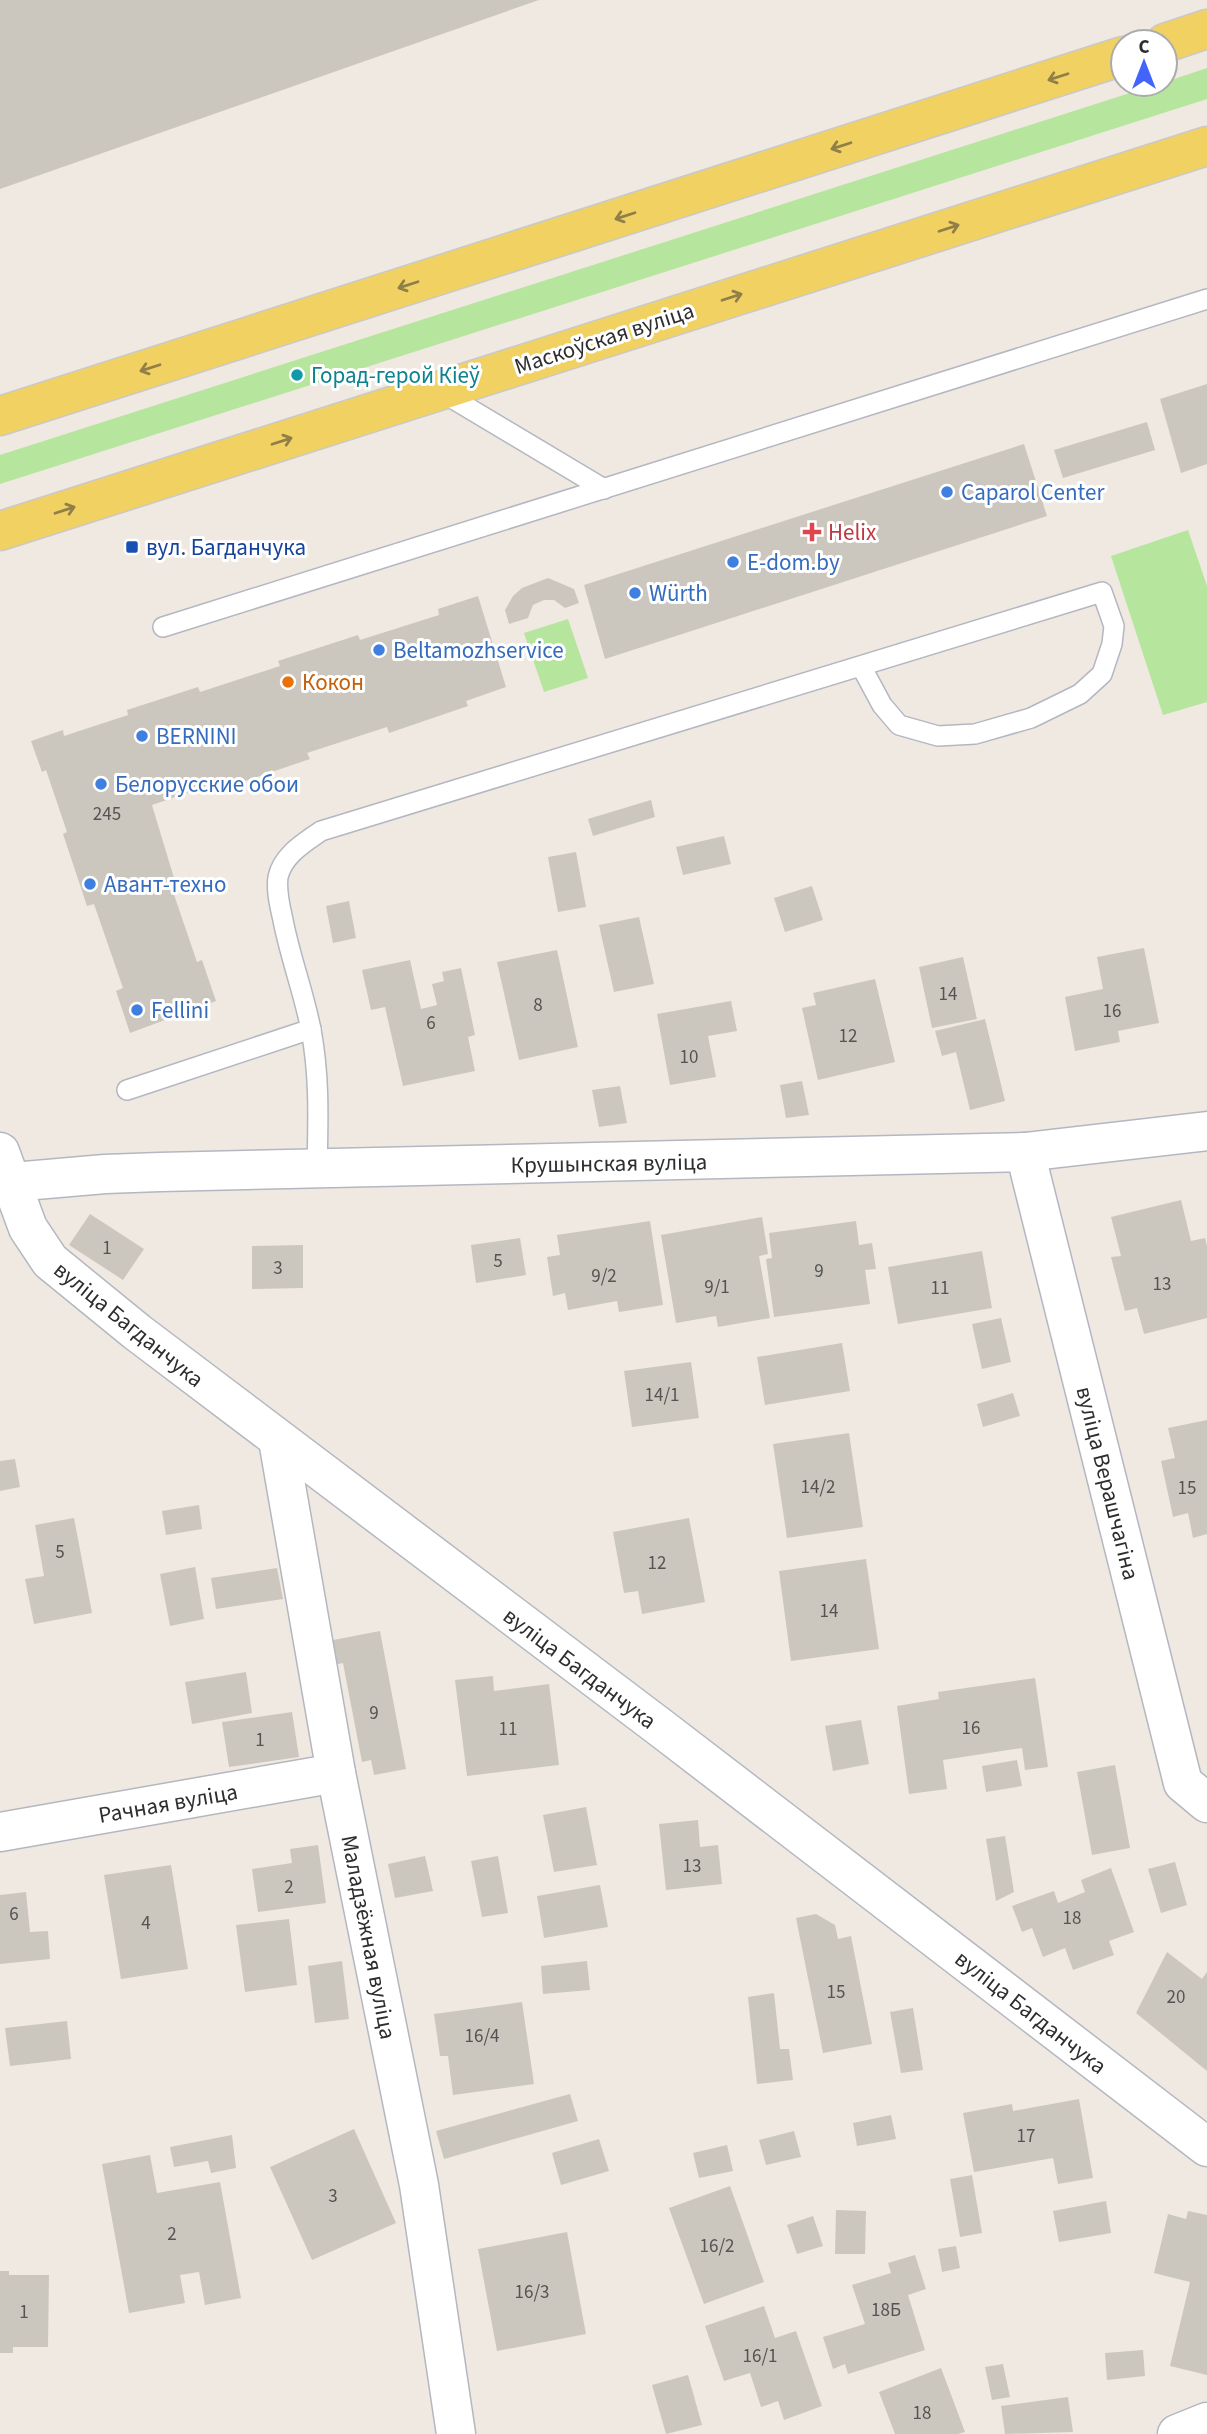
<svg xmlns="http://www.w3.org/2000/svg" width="1207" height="2434" font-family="'Source Sans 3',sans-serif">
<rect width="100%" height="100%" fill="#efe9e1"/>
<g fill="#b6e59e">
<path d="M1207,68V99L0,484V455L1158,84H1165V82Z"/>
<path d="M1188,530L1207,586V702L1163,715L1111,556Z"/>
<path d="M568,619L588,678L544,692L524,633Z"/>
</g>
<g fill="#cbc7bf">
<path d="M0,0H539L0,189Z"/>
<path d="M1207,384V464L1181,473L1160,399Z"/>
<path d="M1147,422L1155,450L1063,478L1054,450Z"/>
<path d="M1024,444L1047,516L605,659L584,585Z"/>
<path d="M548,578L574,589L579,603L565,608L554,600H544L533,605L528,618L509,624L505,610L513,596L522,588Z"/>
<path d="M478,596L506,687L466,701L468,706L389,733L387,727L307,753L310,759L230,786L228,779L152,805L174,878L169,880L197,962L202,960L216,1001L130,1033L116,991L123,988L94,904L87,906L63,834L67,832L46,770L42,772L31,741L63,730L64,736L128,715L127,710L198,687L200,692L280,666L278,661L358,635L360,640L439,615L438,609Z"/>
<path d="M651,800L655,817L593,836L588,819Z"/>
<path d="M724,836L731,864L683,875L676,847Z"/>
<path d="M576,852L586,907L558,912L548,857Z"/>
<path d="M812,886L823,920L785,932L774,898Z"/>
<path d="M349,901L356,938L333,943L326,906Z"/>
<path d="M639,917L654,984L614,992L599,925Z"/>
<path d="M1144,948L1159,1023L1118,1031L1120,1042L1075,1051L1065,997L1103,989L1097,957Z"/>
<path d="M557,950L578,1047L519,1060L497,962Z"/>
<path d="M963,957L977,1019L932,1028L919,967Z"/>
<path d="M410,960L421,1009L437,1005L432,984L444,981L442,972L461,968L475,1035L468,1037L475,1071L403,1086L385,1007L371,1010L362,970Z"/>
<path d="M875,979L895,1062L818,1080L802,1008L816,1005L813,993Z"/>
<path d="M731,1001L737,1031L708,1036L716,1077L670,1085L657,1014Z"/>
<path d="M985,1019L1005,1101L970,1110L956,1052L942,1056L935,1031Z"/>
<path d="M802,1081L809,1115L786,1118L780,1085Z"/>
<path d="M620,1086L627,1123L599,1127L592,1090Z"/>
<path d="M1181,1200L1191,1241L1205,1238L1207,1246V1318L1144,1334L1137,1308L1125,1311L1111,1257L1121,1256L1111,1217Z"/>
<path d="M90,1214L144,1249L123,1280L69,1245Z"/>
<path d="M762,1217L768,1254L759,1256L770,1318L718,1327L716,1316L676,1323L661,1235Z"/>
<path d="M650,1221L663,1305L619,1312L617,1301L568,1310L565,1293L553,1296L547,1257L560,1255L557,1235Z"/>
<path d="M856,1221L859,1245L872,1243L876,1269L865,1270L870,1304L774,1317L766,1259L772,1258L769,1233Z"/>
<path d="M520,1238L526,1275L476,1283L471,1245Z"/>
<path d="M303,1245V1288L252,1289V1246Z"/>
<path d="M982,1251L992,1308L898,1324L888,1267Z"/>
<path d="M1001,1318L1011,1362L982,1369L972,1324Z"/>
<path d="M842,1343L850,1391L765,1405L757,1357Z"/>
<path d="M691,1362L699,1418L632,1427L624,1371Z"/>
<path d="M1013,1393L1020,1416L983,1427L977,1404Z"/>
<path d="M1207,1420V1534L1193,1538L1188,1513L1173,1517L1161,1461L1175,1458L1168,1428Z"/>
<path d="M849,1433L863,1527L787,1538L773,1444Z"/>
<path d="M15,1459L20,1487L0,1491V1461Z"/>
<path d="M199,1505L202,1529L166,1535L162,1511Z"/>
<path d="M74,1518L92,1613L34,1624L25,1579L44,1576L35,1525Z"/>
<path d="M689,1518L705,1602L642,1614L638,1591L624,1593L613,1532Z"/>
<path d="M866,1559L879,1649L791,1661L779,1571Z"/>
<path d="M195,1567L204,1619L170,1626L160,1574Z"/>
<path d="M277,1568L283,1599L216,1609L211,1578Z"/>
<path d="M380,1631L406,1769L374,1775L371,1760L362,1762L343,1663L333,1665L328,1641Z"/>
<path d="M246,1672L252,1713L192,1724L185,1682Z"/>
<path d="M493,1676L494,1691L549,1684L559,1765L467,1776L455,1680Z"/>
<path d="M1035,1678L1048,1767L1025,1770L1022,1748L943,1760L947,1789L909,1794L897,1706L939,1699L938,1692Z"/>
<path d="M292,1712L299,1757L229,1767L222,1722Z"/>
<path d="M861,1720L869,1764L833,1771L825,1726Z"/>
<path d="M1017,1760L1022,1786L986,1792L982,1766Z"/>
<path d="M1115,1765L1130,1848L1092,1855L1077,1772Z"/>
<path d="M586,1807L597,1865L554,1872L543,1815Z"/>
<path d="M698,1820L700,1847L718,1845L722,1884L666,1890L659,1824Z"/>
<path d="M1005,1836L1014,1892L996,1901L986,1839Z"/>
<path d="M318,1845L326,1903L258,1912L252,1869L292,1863L290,1849Z"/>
<path d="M425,1856L433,1891L395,1898L388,1864Z"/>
<path d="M498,1856L508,1913L482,1917L471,1861Z"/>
<path d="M1175,1862L1187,1905L1161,1913L1148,1869Z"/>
<path d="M171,1865L188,1969L121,1979L104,1875Z"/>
<path d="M1111,1868L1134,1932L1109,1941L1114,1955L1073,1970L1065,1948L1043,1957L1032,1928L1022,1932L1012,1906L1054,1891L1058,1903L1085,1892L1081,1880Z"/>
<path d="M600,1885L608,1927L544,1938L537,1896Z"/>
<path d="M26,1892L30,1932L48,1931L50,1959L0,1964V1895Z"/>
<path d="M816,1914L835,1925L838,1939L851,1936L872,2044L823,2053L796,1918Z"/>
<path d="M289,1919L297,1985L245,1992L236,1925Z"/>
<path d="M1167,1952L1202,1979L1207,1972V2071L1136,2013Z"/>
<path d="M342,1961L349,2019L315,2023L308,1966Z"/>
<path d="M587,1961L590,1990L543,1994L541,1966Z"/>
<path d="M774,1993L780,2049H789L793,2080L757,2084L748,1997Z"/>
<path d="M522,2002L534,2084L453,2095L448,2056H440L434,2014Z"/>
<path d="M913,2008L923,2070L901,2073L890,2012Z"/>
<path d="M67,2021L71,2059L10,2066L5,2028Z"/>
<path d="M570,2094L578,2121L444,2159L436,2131Z"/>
<path d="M1079,2099L1093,2178L1058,2184L1053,2158L974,2172L963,2113L1012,2104L1013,2111Z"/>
<path d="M891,2115L896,2139L857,2146L853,2123Z"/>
<path d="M354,2129L396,2223L312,2260L270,2167Z"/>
<path d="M794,2131L801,2157L766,2165L759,2140Z"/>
<path d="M232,2135L236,2168L211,2173L208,2161L174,2167L170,2147Z"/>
<path d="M599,2139L609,2171L561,2185L552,2153Z"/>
<path d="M727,2145L733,2171L699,2178L693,2153Z"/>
<path d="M150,2155L157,2193L220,2182L241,2298L205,2305L199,2272L180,2275L185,2303L129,2313L102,2164Z"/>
<path d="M972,2175L982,2233L960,2237L950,2179Z"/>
<path d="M730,2186L764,2282L704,2304L669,2208Z"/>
<path d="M1106,2201L1111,2233L1059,2242L1053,2211Z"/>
<path d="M836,2210L866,2211L865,2254H835Z"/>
<path d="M1188,2211L1207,2215V2375L1170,2366L1190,2282L1154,2273L1168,2214L1186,2219Z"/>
<path d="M813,2216L823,2246L797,2254L787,2225Z"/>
<path d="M567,2232L586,2334L497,2351L478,2249Z"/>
<path d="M956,2246L960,2268L942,2272L938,2249Z"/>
<path d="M915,2255L926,2289L908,2295L925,2350L848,2374L845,2364L833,2369L823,2337L865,2324L852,2285L891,2273L888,2263Z"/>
<path d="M0,2271H9V2275H49L48,2347H13V2353H0Z"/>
<path d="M764,2306L775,2338L796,2331L822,2406L784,2420L778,2401L761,2407L750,2373L724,2381L705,2326Z"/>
<path d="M1143,2350L1145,2376L1107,2380L1105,2353Z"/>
<path d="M1003,2364L1010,2397L992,2400L985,2367Z"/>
<path d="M941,2368L965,2432L958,2434H895L879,2392Z"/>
<path d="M688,2375L702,2425L666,2434L652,2385Z"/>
<path d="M1068,2397L1073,2432L1005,2434L1001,2406Z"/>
</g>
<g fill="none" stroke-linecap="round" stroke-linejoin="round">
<g stroke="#b4b7c1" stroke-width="22">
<g id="service">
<path d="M440,391L604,489"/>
<path d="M163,627L1207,299"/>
<path d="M127,1090L311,1029"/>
<path d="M317,1170C318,1123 320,1077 311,1030C304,993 290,957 283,920C280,907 276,891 278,877C283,855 304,843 321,831L1102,592L1114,626L1112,644L1102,674L1080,694L1031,718L975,734L938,736L899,725L882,705L861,666"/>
</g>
</g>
<g stroke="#b4b7c1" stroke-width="41">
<g id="minor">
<path d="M0,1152L28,1228L50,1261L137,1332L661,1728L1207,2147"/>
<path d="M1025,1152L1183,1783L1207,1803"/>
<path d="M0,1183L105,1174L160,1172L1025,1152L1207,1131"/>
<path d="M278,1440L336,1773L419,2185L456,2434"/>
<path d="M0,1832L336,1773"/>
<path d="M1177,2434L1207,2422"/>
</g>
</g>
<g stroke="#c9c9c9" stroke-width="41">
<g id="primary">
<path d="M1165,43L1207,29"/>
<path d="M0,416L1123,56"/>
<path d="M0,531L1207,146"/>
</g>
</g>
<use href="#service" stroke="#fff" stroke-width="19"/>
<use href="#minor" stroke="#fff" stroke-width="38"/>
<use href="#primary" stroke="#f2d163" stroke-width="38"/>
</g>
<defs><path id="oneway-shaft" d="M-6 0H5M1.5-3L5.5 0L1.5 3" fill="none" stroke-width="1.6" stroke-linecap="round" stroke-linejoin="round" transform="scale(1.75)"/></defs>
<g stroke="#908048">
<use href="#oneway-shaft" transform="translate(1058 77) rotate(162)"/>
<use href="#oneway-shaft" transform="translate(841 146) rotate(162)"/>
<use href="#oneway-shaft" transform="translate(625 216) rotate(162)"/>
<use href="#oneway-shaft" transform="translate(949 228) rotate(-18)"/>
<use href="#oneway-shaft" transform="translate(408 285) rotate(162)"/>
<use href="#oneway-shaft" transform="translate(732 297) rotate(-18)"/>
<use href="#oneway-shaft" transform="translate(150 368) rotate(162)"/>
<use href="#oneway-shaft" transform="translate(282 441) rotate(-18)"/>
<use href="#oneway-shaft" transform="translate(65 510) rotate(-18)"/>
</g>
<circle fill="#0f9aa8" stroke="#fff" stroke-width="2.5" cx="297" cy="375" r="7"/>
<g fill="#3f7fe0" stroke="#fff" stroke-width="2.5">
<circle cx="947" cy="492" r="7"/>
<circle cx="733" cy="562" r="7"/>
<circle cx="635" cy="593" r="7"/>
<circle cx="379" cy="650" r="7"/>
<circle cx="142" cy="736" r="7"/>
<circle cx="101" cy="784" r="7"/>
<circle cx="90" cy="884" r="7"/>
<circle cx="137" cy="1010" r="7"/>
</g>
<path fill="#e0444e" stroke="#fff" stroke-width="2.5" d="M808.5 521.5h7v7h7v7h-7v7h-7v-7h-7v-7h7z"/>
<rect fill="#1a4fb4" stroke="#fff" stroke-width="2.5" x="125" y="540" width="14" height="14" rx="3.5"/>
<circle fill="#e8710a" stroke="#fff" stroke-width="2.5" cx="288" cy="682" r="7"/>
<g text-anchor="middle" stroke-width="6" stroke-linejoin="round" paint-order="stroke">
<g font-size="19" fill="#555452">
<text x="107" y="820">245</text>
<text x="948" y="1000">14</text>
<text x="538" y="1011">8</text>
<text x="1112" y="1017">16</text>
<text x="431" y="1029">6</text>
<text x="848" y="1042">12</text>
<text x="689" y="1063">10</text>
<text x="107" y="1254">1</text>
<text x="498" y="1267">5</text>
<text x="278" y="1274">3</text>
<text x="819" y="1277">9</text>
<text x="604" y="1282">9/2</text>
<text x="1162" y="1290">13</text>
<text x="717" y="1293">9/1</text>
<text x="940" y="1294">11</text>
<text x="662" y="1401">14/1</text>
<text x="818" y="1493">14/2</text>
<text x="1187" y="1494">15</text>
<text x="60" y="1558">5</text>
<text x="657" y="1569">12</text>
<text x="829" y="1617">14</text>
<text x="374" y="1719">9</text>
<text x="971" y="1734">16</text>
<text x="508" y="1735">11</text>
<text x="260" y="1746">1</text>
<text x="692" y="1872">13</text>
<text x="289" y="1893">2</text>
<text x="14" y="1920">6</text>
<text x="1072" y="1924">18</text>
<text x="146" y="1929">4</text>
<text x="836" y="1998">15</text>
<text x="1176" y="2003">20</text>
<text x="482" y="2042">16/4</text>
<text x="1026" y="2142">17</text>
<text x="333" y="2202">3</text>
<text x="172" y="2240">2</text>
<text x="717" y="2252">16/2</text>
<text x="532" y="2298">16/3</text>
<text x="886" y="2316">18Б</text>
<text x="24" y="2318">1</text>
<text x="760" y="2362">16/1</text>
<text x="922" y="2419">18</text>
</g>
<g font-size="23" fill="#2e2e2e" stroke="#fff">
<text transform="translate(604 338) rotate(-18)" y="8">Маскоўская вуліца</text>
<text transform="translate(609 1163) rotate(-1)" y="8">Крушынская вуліца</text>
<text transform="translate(129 1324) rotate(39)" y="8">вуліца Багданчука</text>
<text transform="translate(1108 1483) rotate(76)" y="8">вуліца Верашчагіна</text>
<text transform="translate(580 1668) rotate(37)" y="8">вуліца Багданчука</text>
<text transform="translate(168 1803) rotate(-10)" y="8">Рачная вуліца</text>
<text transform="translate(369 1937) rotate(79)" y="8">Маладзёжная вуліца</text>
<text transform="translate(1031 2012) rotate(38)" y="8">вуліца Багданчука</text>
</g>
<g font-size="23" fill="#0d838f" stroke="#fff" text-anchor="start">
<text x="311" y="383">Горад-герой Кіеў</text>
</g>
<g font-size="23" fill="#366cbe" stroke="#fff" text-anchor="start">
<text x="961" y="500">Caparol Center</text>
<text x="747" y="570">E-dom.by</text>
<text x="649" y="601">Würth</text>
<text x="393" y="658">Beltamozhservice</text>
<text x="156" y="744">BERNINI</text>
<text x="115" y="792">Белорусские обои</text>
<text x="104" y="892">Авант-техно</text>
<text x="151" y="1018">Fellini</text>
</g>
<g font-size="23" fill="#be3a42" stroke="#fff" text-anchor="start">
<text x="828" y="540">Helix</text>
</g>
<g font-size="23" fill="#164399" stroke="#fff" text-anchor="start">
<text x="146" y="555">вул. Багданчука</text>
</g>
<g font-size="23" fill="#c56008" stroke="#fff" text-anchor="start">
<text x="302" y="690">Кокон</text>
</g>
</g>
<g transform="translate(1144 63)"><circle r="33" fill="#ffffff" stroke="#ababab" stroke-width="2"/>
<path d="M0-5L12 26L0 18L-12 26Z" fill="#4264fb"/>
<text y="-10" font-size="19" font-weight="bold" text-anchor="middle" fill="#2e2e2e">С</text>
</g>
</svg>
